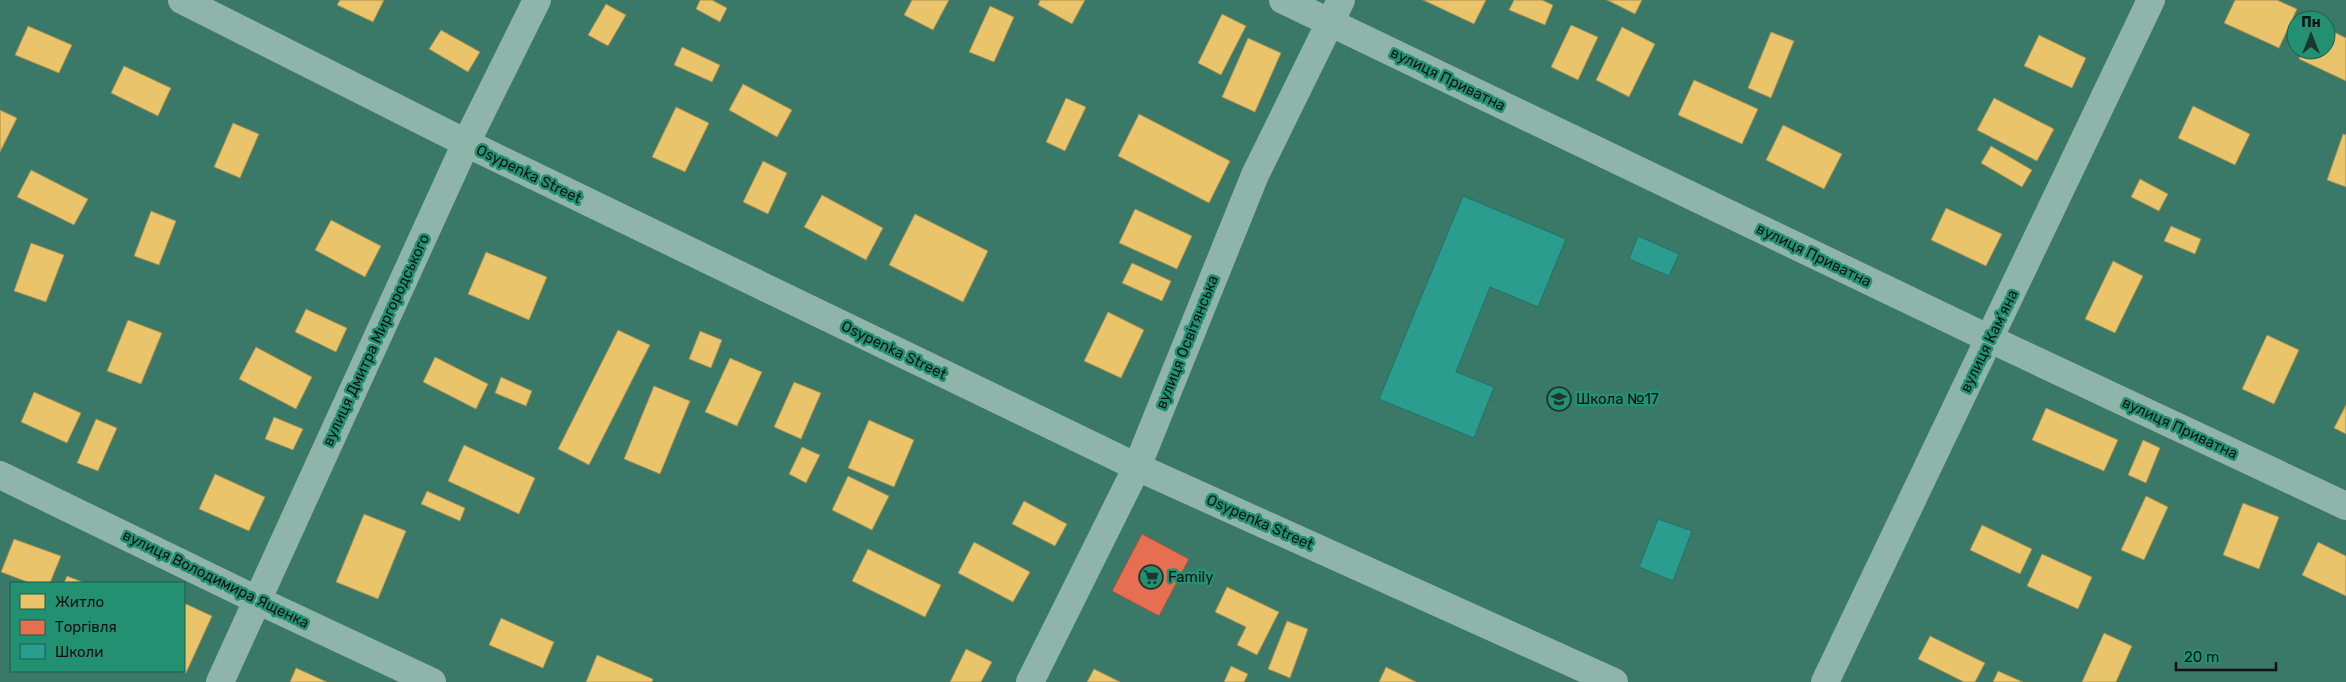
<svg xmlns="http://www.w3.org/2000/svg" width="2346" height="682" font-family="Rubik,sans-serif">
<rect width="100%" height="100%" fill="#3a7867"/>
<g fill="#e9c46a" stroke="#a88e4f">
<path d="M340,0H384L373,22L337,5Z"/>
<path d="M700,0H712L727,8L720,22L696,9Z"/>
<path d="M912,0H949L933,30L904,15Z"/>
<path d="M1040,0H1085L1072,24L1038,5Z"/>
<path d="M1423,0H1486L1474,24Z"/>
<path d="M1514,0H1542L1553,5L1545,25L1509,10Z"/>
<path d="M1607,0H1642L1635,14Z"/>
<path d="M2235,0H2277L2297,9L2279,48L2224,23Z"/>
<path d="M606,4L626,15L608,46L588,35Z"/>
<path d="M990,6L1014,17L994,62L969,52Z"/>
<path d="M1222,14L1246,26L1221,75L1198,63Z"/>
<path d="M1571,25L1598,37L1578,80L1551,67Z"/>
<path d="M28,26L72,45L59,73L15,55Z"/>
<path d="M1622,27L1655,44L1629,97L1596,80Z"/>
<path d="M2326,28L2346,38V81L2299,59L2303,50H2326Z"/>
<path d="M441,30L480,52L468,72L429,49Z"/>
<path d="M1771,32L1794,41L1771,98L1748,88Z"/>
<path d="M2039,35L2086,58L2072,88L2024,66Z"/>
<path d="M1248,38L1281,53L1255,112L1222,97Z"/>
<path d="M682,47L720,65L712,82L674,65Z"/>
<path d="M124,66L171,88L158,116L111,93Z"/>
<path d="M1694,80L1758,109L1742,144L1678,115Z"/>
<path d="M743,84L792,110L777,137L729,110Z"/>
<path d="M1066,98L1086,107L1065,151L1046,142Z"/>
<path d="M1994,98L2054,129L2037,161L1977,130Z"/>
<path d="M2193,106L2250,134L2235,165L2178,138Z"/>
<path d="M676,107L709,123L685,172L652,157Z"/>
<path d="M0,110L17,118L0,152Z"/>
<path d="M1139,114L1230,161L1209,203L1118,156Z"/>
<path d="M233,123L259,134L240,178L214,167Z"/>
<path d="M1783,125L1842,154L1824,189L1766,160Z"/>
<path d="M2343,134L2346,135V187L2327,180Z"/>
<path d="M1991,146L2032,170L2022,187L1981,163Z"/>
<path d="M763,161L787,173L768,214L743,202Z"/>
<path d="M31,170L88,199L74,225L17,197Z"/>
<path d="M2140,179L2168,194L2159,211L2131,197Z"/>
<path d="M822,195L883,228L866,260L804,227Z"/>
<path d="M1946,208L2002,234L1986,266L1931,240Z"/>
<path d="M1135,209L1192,236L1177,269L1119,243Z"/>
<path d="M151,211L176,221L159,265L134,256Z"/>
<path d="M915,214L988,251L963,302L889,265Z"/>
<path d="M331,220L381,246L365,277L315,250Z"/>
<path d="M2171,226L2201,239L2195,254L2164,241Z"/>
<path d="M31,243L64,255L46,302L14,291Z"/>
<path d="M486,252L547,277L529,320L468,294Z"/>
<path d="M2113,261L2143,276L2115,333L2085,319Z"/>
<path d="M1132,263L1171,281L1162,301L1122,283Z"/>
<path d="M306,309L347,328L336,352L295,332Z"/>
<path d="M1108,312L1144,330L1121,378L1084,361Z"/>
<path d="M128,320L162,333L141,384L107,371Z"/>
<path d="M618,330L650,345L589,465L558,449Z"/>
<path d="M700,331L722,340L711,368L689,359Z"/>
<path d="M2267,335L2299,350L2274,404L2242,389Z"/>
<path d="M256,347L312,377L296,409L239,379Z"/>
<path d="M435,357L488,384L476,409L423,382Z"/>
<path d="M730,358L762,372L737,426L705,412Z"/>
<path d="M501,377L532,391L526,406L495,393Z"/>
<path d="M794,382L821,393L801,439L774,427Z"/>
<path d="M654,386L690,401L660,474L624,459Z"/>
<path d="M34,392L81,413L67,443L21,422Z"/>
<path d="M2346,405V434L2334,428Z"/>
<path d="M2046,408L2118,440L2104,471L2032,440Z"/>
<path d="M274,417L303,429L293,450L265,439Z"/>
<path d="M96,419L117,428L98,471L77,463Z"/>
<path d="M869,420L914,440L894,487L848,468Z"/>
<path d="M2143,440L2160,448L2146,483L2128,475Z"/>
<path d="M464,445L535,478L519,514L448,481Z"/>
<path d="M802,447L820,455L806,483L789,474Z"/>
<path d="M215,474L265,497L249,531L199,509Z"/>
<path d="M848,476L889,496L872,530L832,510Z"/>
<path d="M427,491L465,508L460,521L421,504Z"/>
<path d="M2146,496L2168,507L2144,560L2121,550Z"/>
<path d="M1024,501L1067,524L1055,546L1012,524Z"/>
<path d="M2243,503L2279,517L2259,569L2223,555Z"/>
<path d="M364,514L406,531L378,599L336,582Z"/>
<path d="M1982,525L2032,549L2020,574L1970,550Z"/>
<path d="M14,539L61,556L50,583H30L1,572Z"/>
<path d="M974,542L1030,572L1013,602L958,573Z"/>
<path d="M2318,542L2346,556V596L2302,575Z"/>
<path d="M868,549L941,585L925,617L852,581Z"/>
<path d="M2042,554L2092,577L2078,609L2027,586Z"/>
<path d="M67,576L85,583H64Z"/>
<path d="M1227,587L1279,612L1257,655L1237,645L1246,627L1215,612Z"/>
<path d="M184,603L212,616L186,673L181,671H184Z"/>
<path d="M501,618L554,642L543,668L489,645Z"/>
<path d="M1287,621L1308,629L1290,678L1268,669Z"/>
<path d="M2104,633L2132,646L2116,682H2082Z"/>
<path d="M1930,636L1985,663L1975,682H1964L1918,659Z"/>
<path d="M966,649L992,662L981,682H950Z"/>
<path d="M597,655L653,679L652,682H586Z"/>
<path d="M1231,666L1248,674L1244,682H1224Z"/>
<path d="M1386,667L1416,682H1379Z"/>
<path d="M296,668L327,682H290Z"/>
<path d="M1094,669L1120,682H1087Z"/>
<path d="M1998,671L2023,682H1993Z"/>
</g>
<path fill="#e76f51" stroke="#a7533e" d="M1142,534L1189,559L1159,616L1112,591Z"/>
<g fill="#2a9d8f" stroke="#227369">
<path d="M1463,196L1566,239L1538,307L1490,287L1456,372L1494,387L1474,438L1379,399Z"/>
<path d="M1638,236L1679,254L1669,276L1629,259Z"/>
<path d="M1658,519L1692,531L1673,581L1639,567Z"/>
</g>
<g fill="none" stroke-linecap="round" stroke-linejoin="round">
<g stroke="#8fb4aa" stroke-width="28">
<path d="M182,0L466,143L1137,467L1614,682"/>
<path d="M1283,0L1990,339L2346,506"/>
<path d="M0,475L257,600L432,682"/>
<path d="M220,682L466,143L537,0"/>
<path d="M1030,682L1137,467L1255,175L1341,0"/>
<path d="M1825,682L2151,0"/>
</g>
</g>
<defs>
<g id="school-ring" transform="scale(1.25)"><circle r="9.5" fill="#219172" stroke="#1f352f" stroke-width="1.5"/><path d="M0-5L7-2L0 1L-7-2ZM-4 1L0 2.5L4 1V4Q0 6-4 4Z" fill="#1f352f"/></g>
<g id="supermarket-ring" transform="scale(1.25)"><circle r="9.5" fill="#219172" stroke="#1f352f" stroke-width="1.5"/><path d="M-6-5.5h2.5l.6 2H6L4.5 2H-2.5L-4.4-4H-6ZM-1.5 3.2a1.3 1.3 0 1 0 .1 0ZM3 3.2a1.3 1.3 0 1 0 .1 0Z" fill="#1f352f"/></g>
</defs>
<g fill-rule="evenodd">
<use href="#school-ring" x="1559" y="399"/>
<use href="#supermarket-ring" x="1151" y="577"/>
</g>
<g text-anchor="middle" stroke-width="5" stroke-linejoin="round" paint-order="stroke">
<g font-size="15" fill="#111" stroke="#219172">
<text transform="translate(1448 79) rotate(26)" y="5">вулиця Приватна</text>
<text transform="translate(529 174) rotate(26)" y="5">Osypenka Street</text>
<text transform="translate(1814 255) rotate(26)" y="5">вулиця Приватна</text>
<text transform="translate(376 340) rotate(-65)" y="5">вулиця Дмитра Миргородського</text>
<text transform="translate(1989 341) rotate(-64)" y="5">вулиця Кам’яна</text>
<text transform="translate(1187 342) rotate(-68)" y="5">вулиця Освітянська</text>
<text transform="translate(894 350) rotate(26)" y="5">Osypenka Street</text>
<text transform="translate(2180 428) rotate(25)" y="5">вулиця Приватна</text>
<text transform="translate(1260 522) rotate(24)" y="5">Osypenka Street</text>
<text transform="translate(216 579) rotate(26)" y="5">вулиця Володимира Ященка</text>
</g>
<g font-size="15" fill="#111" stroke="#219172" text-anchor="start">
<text x="1576" y="404">Школа №17</text>
<text x="1168" y="582">Family</text>
</g>
</g>
<rect x="10" y="582" width="175" height="90" fill="#219172" stroke="#1b5e4b"/>
<rect x="20" y="594" width="25" height="15" fill="#e9c46a" stroke="#1b5e4b"/>
<text x="55" y="607" font-size="15" fill="#111111">Житло</text>
<rect x="20" y="620" width="25" height="15" fill="#e76f51" stroke="#1b5e4b"/>
<text x="55" y="632" font-size="15" fill="#111111">Торгівля</text>
<rect x="20" y="644" width="25" height="15" fill="#2a9d8f" stroke="#1b5e4b"/>
<text x="55" y="657" font-size="15" fill="#111111">Школи</text>
<g transform="translate(2311 35)"><circle r="24" fill="#219172" stroke="#1b5e4b"/>
<path d="M0-4L9 19L0 12L-9 19Z" fill="#1f352f"/>
<text y="-8" font-size="14" font-weight="bold" text-anchor="middle" fill="#111111">Пн</text>
</g>
<path d="M2176 662v8h100v-8" fill="none" stroke="#111111" stroke-width="2.5"/>
<text x="2184" y="662" font-size="15" fill="#111111" stroke="#219172" stroke-width="4" paint-order="stroke">20 m</text>
</svg>
